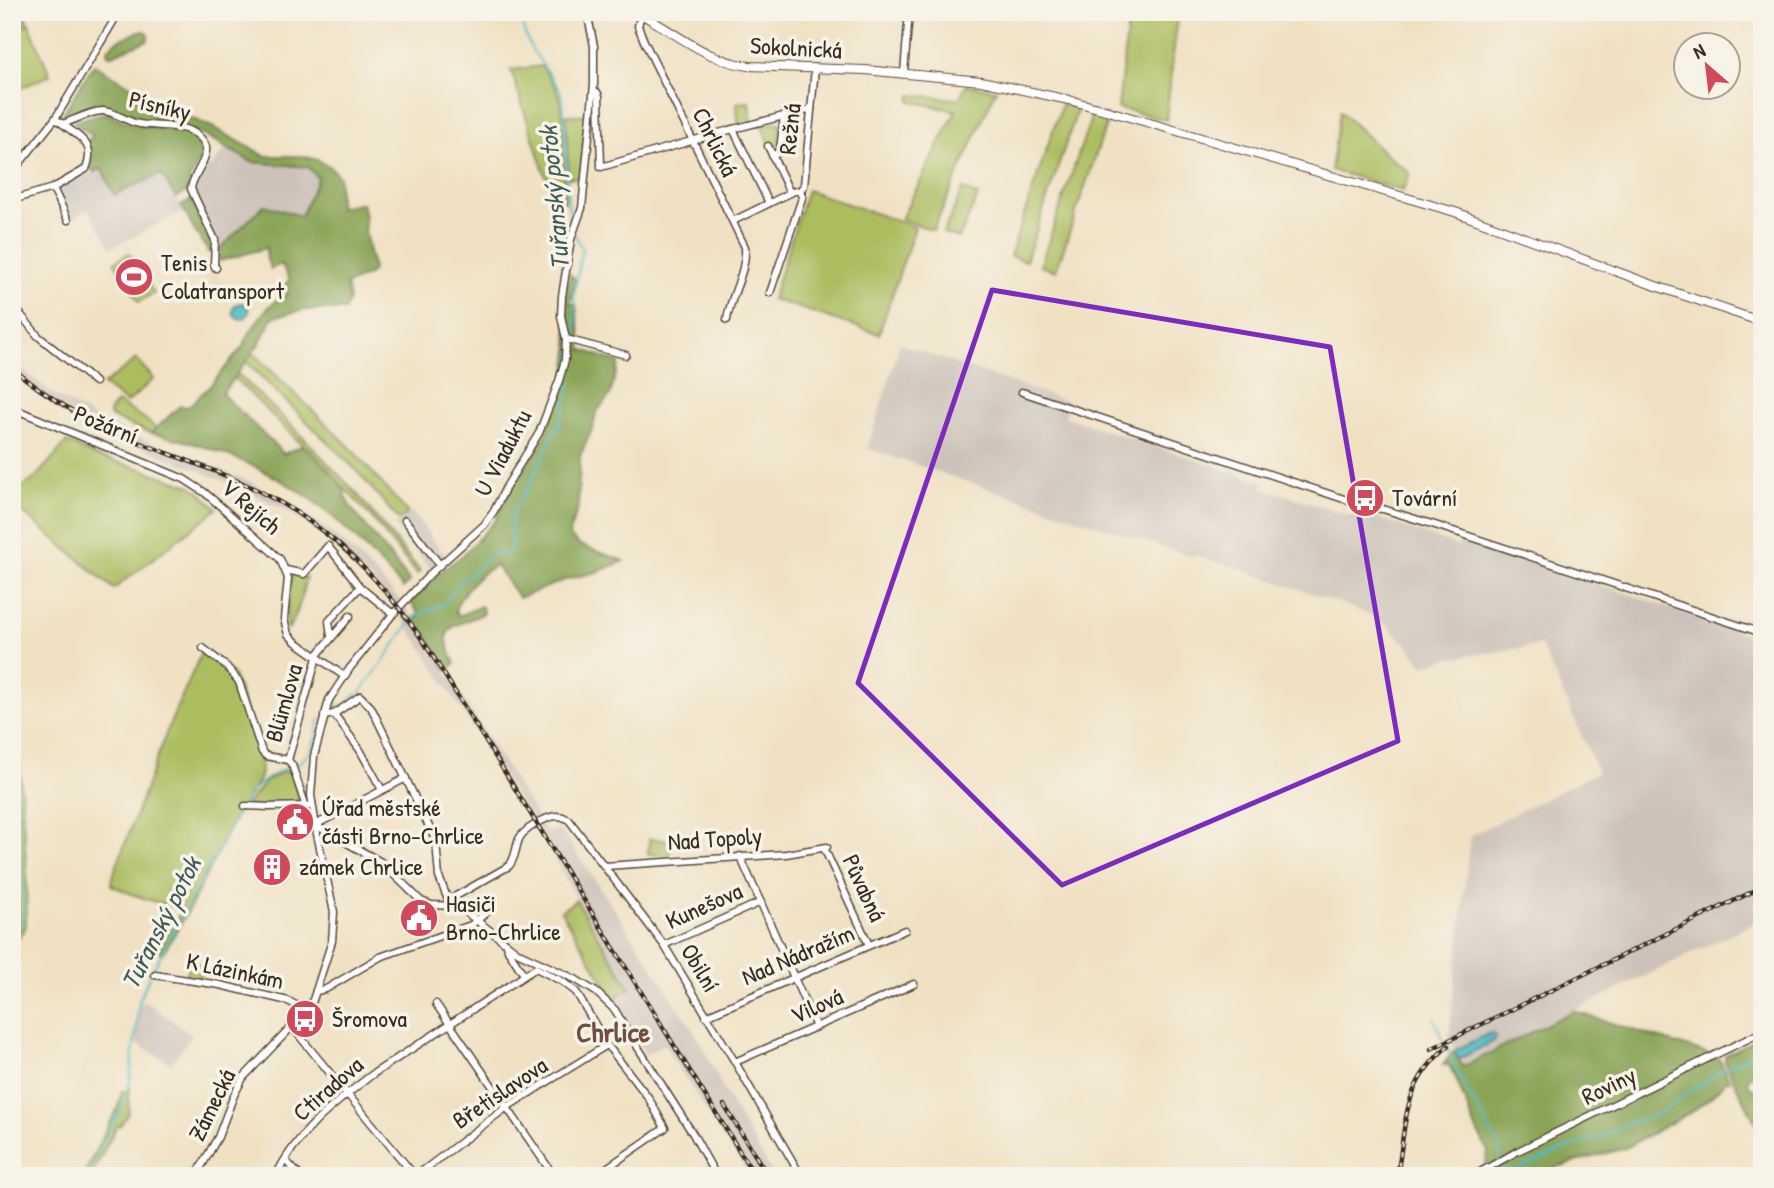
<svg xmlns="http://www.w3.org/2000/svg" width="1774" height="1188" font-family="'Patrick Hand',sans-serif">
<rect width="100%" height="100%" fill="#f7f3e8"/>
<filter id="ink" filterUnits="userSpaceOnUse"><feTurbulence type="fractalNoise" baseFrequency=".0143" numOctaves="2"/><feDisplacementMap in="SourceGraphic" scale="14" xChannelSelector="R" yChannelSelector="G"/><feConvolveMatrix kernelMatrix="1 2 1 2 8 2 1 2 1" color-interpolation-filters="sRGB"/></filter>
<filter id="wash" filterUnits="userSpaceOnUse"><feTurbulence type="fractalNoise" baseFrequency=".00686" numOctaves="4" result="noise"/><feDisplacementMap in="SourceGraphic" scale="28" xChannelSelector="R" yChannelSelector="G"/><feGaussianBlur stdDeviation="1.57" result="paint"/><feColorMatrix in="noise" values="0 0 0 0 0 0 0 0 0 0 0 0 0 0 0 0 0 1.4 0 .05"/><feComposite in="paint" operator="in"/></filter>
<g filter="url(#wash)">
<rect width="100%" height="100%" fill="#f0e1c3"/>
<path fill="#efd6bb" d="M214,272L230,291L229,297H226L221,295L215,300L212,296L218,290L207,277Z"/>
<g fill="#cdc2b9">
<path d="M226,148L252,162L309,167L318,179L301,216L264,206L217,252L193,189L204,167L212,166Z"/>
<path d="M102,168L114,195L161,174L184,211L111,248L89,210L72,218L58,189Z"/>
<path d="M900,344L1069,402L1065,417L1264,482L1263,488L1352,516L1365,514L1422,533L1459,547L1461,538L1762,639V919L1573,1011L1463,1067L1449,1038L1470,836L1598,772L1541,645L1446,659L1424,666L1408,645L1387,626L1375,617L1348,606L1237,568L1194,555L1193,557L869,449L868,447Z"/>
<path d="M12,362L54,394L95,418L127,433L248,481L292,504L342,541L379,577L401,602L420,629L547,833L556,829L561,830L641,949L700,1041L726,1095L774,1176H751L726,1142L664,1044L646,1055L612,999L629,988L625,978L541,837L427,655L399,613L374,582L337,547L288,511L245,489L124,440L76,417L49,401L12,373Z"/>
<path d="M412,512L446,557L431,569L395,525Z"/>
<path d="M140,1003H148L192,1035L171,1064L136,1043L138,1007Z"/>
</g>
<g fill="#acbd61" stroke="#747440" stroke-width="2">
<path d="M1129,12H1178L1166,120L1118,108Z"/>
<path d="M29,24L50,75L12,92V32Z"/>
<path d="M542,66C552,80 560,91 562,108L565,202L554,203L511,70Z"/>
<path d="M966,85L996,90L933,230L901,219L956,111L910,101L911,95L959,99Z"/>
<path d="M749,102L752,119L738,122L737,103Z"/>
<path d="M1062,104L1078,108L1026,261L1010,256Z"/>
<path d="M1340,111L1388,156L1410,173L1403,191L1331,170Z"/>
<path d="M1093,112L1108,116V119L1056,271L1040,266Z"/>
<path d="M566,115H587L580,178H569Z"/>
<path d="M777,122L781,124L778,148L774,152L762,128L763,126Z"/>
<path d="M963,189L978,196L959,238L943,233Z"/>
<path d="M807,190L915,227L879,334L772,299Z"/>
<path d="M129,253L154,293L139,302L114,262Z"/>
<path d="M252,352L347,444L408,513L399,520L356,470L245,361Z"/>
<path d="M136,359L154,379L127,403L103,385Z"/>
<path d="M237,373L300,434L357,494L420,571L417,574L371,517L329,471L234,378Z"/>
<path d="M117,402L145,419L156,428L151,433L125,423L110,416L109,412Z"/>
<path d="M67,442L95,456L135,467L191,486L200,492L217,509L114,589L21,511L12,501V494L34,479Z"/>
<path d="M292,573L306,577C302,596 299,613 288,629L286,617Z"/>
<path d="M12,638L16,718L27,876L26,925L23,933L12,944C12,932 19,929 19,917L12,797Z"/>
<path d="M202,651L231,672L236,682L260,754L261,772L259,780L234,819L187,913L163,953L158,951L182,910L134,895L111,885V881L169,726Z"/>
<path d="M290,768L301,804L245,806L266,781Z"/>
<path d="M649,839L671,840L670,855L648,854Z"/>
<path d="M576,900L630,988L614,998L561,911Z"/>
<path d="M190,961L201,966L202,969L201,978L185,977Z"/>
<path d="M129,1089V1112L120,1126L117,1125L91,1176H83L118,1107L122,1091L127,1092Z"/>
</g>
<g fill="#89a457" stroke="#62673a" stroke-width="2">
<path d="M12,12H29L25,15L29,24L12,32Z"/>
<path d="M139,31H146L148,35V40L112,55H109L107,52C114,38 127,38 139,31Z"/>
<path d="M94,64L169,109L212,127L265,156H303L317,160L331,167L339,177V207L362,203L365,217V231L373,270L370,274L346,285L349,300L345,310H303L273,317L259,344L222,394L284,454L303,445C317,458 332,471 342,487C346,493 346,501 351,508L410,581L403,588C375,558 339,518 305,495C258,464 206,444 151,433L180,406L188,407L211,385L245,344L244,342C255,325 267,302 287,295L284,285L290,280L281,264L271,269L267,260L266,248L220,261L217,252L264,205L301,216L318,178L308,167L252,162L226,148L216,141L183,126L136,120L98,109L67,119L62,115Z"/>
<path d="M99,114H106L137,126L176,130L194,136L202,156L189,180V190L176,198L161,174L114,195L102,169L94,172L90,168L92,154L86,142L93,136L74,122Z"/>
<path d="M193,199L211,233L214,250L209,253L194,230L181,205Z"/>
<path d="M570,274L576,280L570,304H576C576,320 583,334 581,349L619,363L610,395L596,413L593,427L580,456L578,508L569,533L570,537L580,545L624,561L597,572L567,579L519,598L496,566C479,572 460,594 455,611L459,616L481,606L484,613C452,629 436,623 455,664L449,669H446L428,637L415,620L420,615L411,603L439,573L463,555L495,521L510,491L545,436L565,382L569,351L565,309L566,296Z"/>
<path d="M1573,1011L1718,1057L1730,1081H1726L1712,1096L1693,1111L1625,1148L1557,1167L1542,1176H1482L1484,1174L1488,1151L1476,1129L1452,1069L1448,1065H1443L1454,1051L1463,1067Z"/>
<path d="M1762,1036V1070L1748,1078V1084L1762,1098V1126L1758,1127L1725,1063V1055Z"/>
</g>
<g fill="#4bbac2" stroke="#437270" stroke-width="2">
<circle cx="241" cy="311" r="8"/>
<path d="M1494,1033L1496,1038L1494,1041L1459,1059L1454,1051L1488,1034Z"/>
</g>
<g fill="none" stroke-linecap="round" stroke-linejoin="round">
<g stroke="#4bbac2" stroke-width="2">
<path d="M519,12L525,34L530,46L561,92L564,109L568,202L572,227"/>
<path d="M574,339L576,317L574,295L582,248L575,235"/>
<path d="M350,699L362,691L415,616L444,604L462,580L473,573L484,559L490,558L495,553L505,555L509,553L512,543L510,534L513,511L524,495L560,422L568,395L573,345"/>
<path d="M330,709L342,705"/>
<path d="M12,717L24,910C22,922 22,932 12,941"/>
<path d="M295,765C316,753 314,740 320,719"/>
<path d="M1434,1018L1460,1078L1498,1145L1502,1158"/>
<path d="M1728,1066L1762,1051"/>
<path d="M86,1176L123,1103L130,1082L139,1001L150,975L248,795C260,782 273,773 290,767"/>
<path d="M1500,1176L1503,1169L1515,1171L1520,1169L1564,1149L1600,1137L1627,1123L1657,1115L1723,1069"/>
</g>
</g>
</g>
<g filter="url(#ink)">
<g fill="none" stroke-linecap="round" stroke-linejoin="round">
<g stroke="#564537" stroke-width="9">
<g id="minor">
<path d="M641,15L638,26L644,41L745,247C747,272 730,296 727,320"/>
<path d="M904,73L909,12"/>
<path d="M594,91L597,92L599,96L601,167L733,129L811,109"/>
<path d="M55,119L63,124C74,120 93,110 104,111C114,112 125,120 135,123C156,129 193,120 205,144C211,157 192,174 191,189L215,240L214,265L216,268"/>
<path d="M733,129L769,203"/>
<path d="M768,146L790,193"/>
<path d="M773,157L780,150L784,116"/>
<path d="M12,173L55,119L119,12"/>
<path d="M53,188L68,220"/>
<path d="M12,200L53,188L86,169C96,143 81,139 63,124"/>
<path d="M733,221L794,191H799L804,186L815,68"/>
<path d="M770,293L802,198V195L799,191"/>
<path d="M12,304L38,336L95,382"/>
<path d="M566,339L626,355"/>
<path d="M1022,392L1371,508L1383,509L1435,525L1762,633"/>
<path d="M12,408L184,479L204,492L226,511L280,559L288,578L284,619L288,634L296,642L344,676"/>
<path d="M405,520L440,565"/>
<path d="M286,570L304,574L328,546L360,587L393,614"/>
<path d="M331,636L329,621L360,587"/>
<path d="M203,648L227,667L239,682L262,752L266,756L288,760L292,765L306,807"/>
<path d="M334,714L360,750L382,790"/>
<path d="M324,716L334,714L360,696L371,707L436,841L439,877L450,905"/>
<path d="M288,760L318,654L350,616"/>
<path d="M245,806L270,807L310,806"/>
<path d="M315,825L381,862L421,901L431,905L458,906L519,953L575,979L596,992L615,1010L625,1027L693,1134L716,1176"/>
<path d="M315,825L406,778"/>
<path d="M824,848L869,945"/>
<path d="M740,856L816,1027"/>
<path d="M605,866L786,854L827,847"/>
<path d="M450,905L456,896L509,866C516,858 515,849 519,839C523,830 548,815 558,816C563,816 565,818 569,820L664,945L735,1062L801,1176"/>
<path d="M507,944L508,950L524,975"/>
<path d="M664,945L761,902"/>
<path d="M155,975L220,985L288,1001L306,1010"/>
<path d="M316,991L326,989L380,957L471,925L491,909"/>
<path d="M436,1004L554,1176"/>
<path d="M706,1016L905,930"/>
<path d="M292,1027L415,1176"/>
<path d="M735,1062L914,984"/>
<path d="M285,1160L300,1176"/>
<path d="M196,1176L218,1137L234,1095L243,1078L302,1016L313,1000L332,941L334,912L317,834L311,795L314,756L329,700L350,668L393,614L431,573L484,525L494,511L506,487L539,433L559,381L565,360L566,339L561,316L562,296L571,239L582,208L594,84V46L587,12"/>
<path d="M276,1176C296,1133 336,1102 373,1074L536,968L563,982L576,992L607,1045L648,1097L665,1128L595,1176"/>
<path d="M416,1176L507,1107L607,1045"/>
<path d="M691,1176V1175"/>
<path d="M1473,1176L1518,1151L1762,1032"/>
</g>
</g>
<g stroke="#564537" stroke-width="10">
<path id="major" d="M637,12C674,31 706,61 749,66L865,70L981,81L1069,100L1112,112L1455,212L1653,285L1762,322"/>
</g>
<use href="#minor" stroke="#fff" stroke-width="6"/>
<use href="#major" stroke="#fff" stroke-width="8"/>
<g stroke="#3b2a1e" stroke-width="4.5">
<g id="rail">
<path d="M12,368C46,396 84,420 125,437C170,455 216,469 259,491C333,528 386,584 431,653L755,1176"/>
<path d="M1431,1049L1762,887"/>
<path d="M724,1105L768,1176"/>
<path d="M1397,1176C1407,1122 1401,1086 1448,1046"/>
</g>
</g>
<use href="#rail" stroke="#f7f3e8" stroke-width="2" stroke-dasharray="5" stroke-linecap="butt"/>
</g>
</g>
<path fill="none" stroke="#7b2cbf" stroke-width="5" stroke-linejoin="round" d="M992,290L1330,347L1398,741L1062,885L858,683Z"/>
<defs>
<g id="stadium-disc" transform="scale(2.0125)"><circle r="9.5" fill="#d1495b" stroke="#f7f3e8"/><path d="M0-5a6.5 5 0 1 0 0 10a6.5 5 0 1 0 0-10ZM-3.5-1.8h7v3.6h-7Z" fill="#fff"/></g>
<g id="bus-disc" transform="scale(2.0125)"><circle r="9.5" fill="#d1495b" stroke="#f7f3e8"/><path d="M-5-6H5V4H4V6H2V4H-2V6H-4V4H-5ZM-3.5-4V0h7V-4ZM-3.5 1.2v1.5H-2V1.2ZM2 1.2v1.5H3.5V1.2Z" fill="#fff"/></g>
<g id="civic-disc" transform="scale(2.0125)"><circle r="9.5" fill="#d1495b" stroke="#f7f3e8"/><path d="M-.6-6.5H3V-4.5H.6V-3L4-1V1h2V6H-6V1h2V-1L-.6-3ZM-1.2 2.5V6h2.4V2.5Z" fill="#fff"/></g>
<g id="building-disc" transform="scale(2.0125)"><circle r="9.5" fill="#d1495b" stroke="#f7f3e8"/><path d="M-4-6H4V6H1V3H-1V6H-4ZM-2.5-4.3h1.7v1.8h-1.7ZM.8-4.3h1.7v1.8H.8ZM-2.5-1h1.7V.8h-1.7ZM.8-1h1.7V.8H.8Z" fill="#fff"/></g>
</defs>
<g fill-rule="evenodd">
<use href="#stadium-disc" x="134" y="277"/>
<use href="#bus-disc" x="1365" y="498"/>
<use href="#civic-disc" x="295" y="822"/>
<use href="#building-disc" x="272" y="867"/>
<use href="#civic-disc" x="419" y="918"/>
<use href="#bus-disc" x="305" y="1019"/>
</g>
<g text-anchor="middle" stroke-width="7" stroke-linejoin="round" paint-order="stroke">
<g font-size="24" fill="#3b2a1e" stroke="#f7f3e8">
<text transform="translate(796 48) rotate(3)" y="8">Sokolnická</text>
<text transform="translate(160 106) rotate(13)" y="8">Písníky</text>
<text transform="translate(790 129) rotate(-84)" y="8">Režná</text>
<text transform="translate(715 142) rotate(64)" y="8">Chrlická</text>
<text transform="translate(106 425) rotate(22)" y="8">Požární</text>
<text transform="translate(503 453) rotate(-62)" y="8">U Viaduktu</text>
<text transform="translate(251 507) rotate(41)" y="8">V Rejích</text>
<text transform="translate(284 703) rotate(-74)" y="8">Blümlova</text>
<text transform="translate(715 839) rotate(-4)" y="8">Nad Topoly</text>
<text transform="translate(864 888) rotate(65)" y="8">Půvabná</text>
<text transform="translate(704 906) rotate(-24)" y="8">Kunešova</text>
<text transform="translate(798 955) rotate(-23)" y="8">Nad Nádražím</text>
<text transform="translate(700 968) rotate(59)" y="8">Obilní</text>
<text transform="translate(235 971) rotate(12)" y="8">K Lázinkám</text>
<text transform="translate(817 1006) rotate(-24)" y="8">Vilová</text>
<text transform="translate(1609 1086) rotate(-26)" y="8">Roviny</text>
<text transform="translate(328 1089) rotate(-41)" y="8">Ctiradova</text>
<text transform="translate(500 1093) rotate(-34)" y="8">Břetislavova</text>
<text transform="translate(212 1105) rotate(-64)" y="8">Zámecká</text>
</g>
<g font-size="24" fill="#3b2a1e" stroke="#f7f3e8" text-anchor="start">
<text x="161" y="271">Tenis<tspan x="161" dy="28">Colatransport</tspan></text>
<text x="1392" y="506">Tovární</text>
<text x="322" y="816">Úřad městské<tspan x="322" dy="28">části Brno-Chrlice</tspan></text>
<text x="299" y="875">zámek Chrlice</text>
<text x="446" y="912">Hasiči<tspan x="446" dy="28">Brno-Chrlice</tspan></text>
<text x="332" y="1027">Šromova</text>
</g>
<g font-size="26" font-style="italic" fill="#415c57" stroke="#f7f3e8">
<text transform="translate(554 198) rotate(-95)" y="9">Tuřanský potok</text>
<text transform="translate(161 923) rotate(-63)" y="9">Tuřanský potok</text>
</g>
<g font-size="28" font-weight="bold" fill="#724e41" stroke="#f7f3e8">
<text x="613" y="1042">Chrlice</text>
</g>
</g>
<rect width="1774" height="1188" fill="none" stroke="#f7f3e8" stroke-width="42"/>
<g transform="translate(1707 66) rotate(332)"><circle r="33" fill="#f7f3e8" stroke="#aca397" stroke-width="2"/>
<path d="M0-5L12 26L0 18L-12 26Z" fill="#d1495b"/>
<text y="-10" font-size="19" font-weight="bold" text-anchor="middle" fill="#3b2a1e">N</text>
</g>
</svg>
